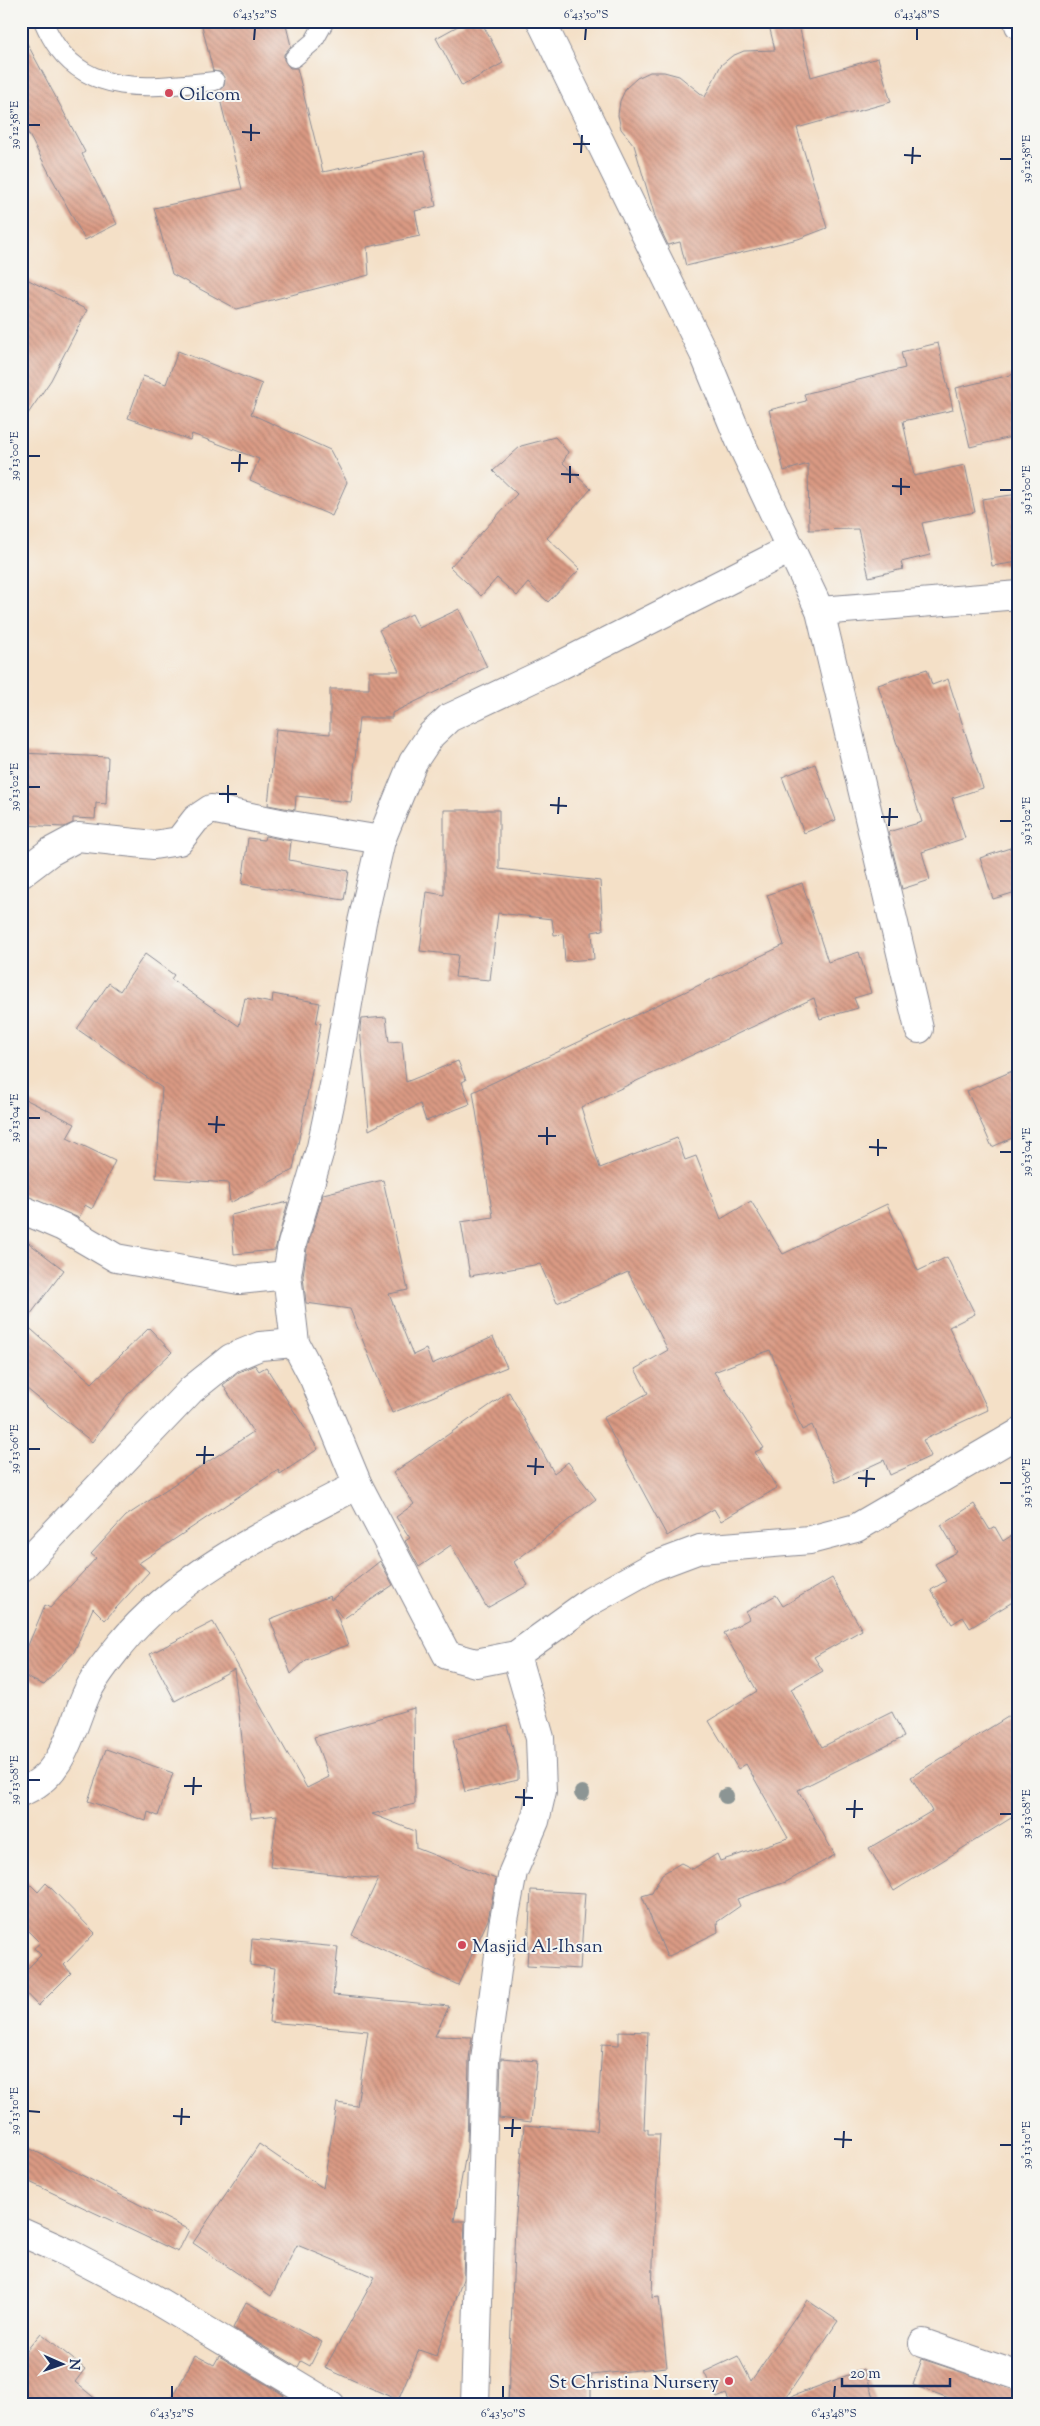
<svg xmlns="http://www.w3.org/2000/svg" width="1040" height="2426" font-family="'Sorts Mill Goudy',serif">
<defs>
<pattern id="building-back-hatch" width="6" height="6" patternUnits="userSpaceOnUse" patternTransform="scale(1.25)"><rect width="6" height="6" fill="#da9a83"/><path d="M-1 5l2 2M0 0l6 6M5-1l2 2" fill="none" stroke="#b07e6e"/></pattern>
</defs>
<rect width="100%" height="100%" fill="#f6f6f2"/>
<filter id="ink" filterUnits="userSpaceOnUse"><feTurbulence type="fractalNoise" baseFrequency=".02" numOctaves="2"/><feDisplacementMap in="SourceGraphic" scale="10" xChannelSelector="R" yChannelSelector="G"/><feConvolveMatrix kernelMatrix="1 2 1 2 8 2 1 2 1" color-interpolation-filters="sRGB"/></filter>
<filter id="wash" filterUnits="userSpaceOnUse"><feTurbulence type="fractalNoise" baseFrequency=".0096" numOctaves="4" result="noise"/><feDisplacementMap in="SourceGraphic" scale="20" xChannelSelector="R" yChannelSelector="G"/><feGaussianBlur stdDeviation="1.12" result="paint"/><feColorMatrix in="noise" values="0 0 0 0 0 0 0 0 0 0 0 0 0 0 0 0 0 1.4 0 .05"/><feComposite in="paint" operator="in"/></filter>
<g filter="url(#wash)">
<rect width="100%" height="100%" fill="#f4e0c7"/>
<g id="blocks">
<g fill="url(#building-back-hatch)">
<path d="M222,21H285L291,46L284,54V60L290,68H297L323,172L424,151L436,206L415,211L420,236L367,247L369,275L237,309L172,274L154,208L242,189L218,91L224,86L225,79L220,72L213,71L202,26Z"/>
<path d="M467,21H481L503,63L462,86L436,38Z"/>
<path d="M768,21H798L811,77L878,58L891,102L797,128L827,228L798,239L686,266L680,242L668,245L656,220L634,145L621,129L618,115L620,101L626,88L637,78L650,72H664L679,76L705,97L721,65L732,56L744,51L775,50Z"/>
<path d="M21,32L85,152L82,154L117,224L85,240L21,120Z"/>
<path d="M21,276L87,310L51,380L21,424Z"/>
<path d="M938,343L953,410L903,421L914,476L965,465L975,512L922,523L930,555L901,562L903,569L869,577L858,529L809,530L808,464L784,471L769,410L806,401L804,394L905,368L901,352Z"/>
<path d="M178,351L262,384L251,414L330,450L347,482L332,516L250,480L259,459L192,434L190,440L128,418L143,376L166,384Z"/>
<path d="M1019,373V435L970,447L956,388Z"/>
<path d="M555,437L568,452L563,463L591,489L547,538L580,569L548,602L528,583L517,596L497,578L481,596L450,567L517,494L493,471L521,446Z"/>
<path d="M1019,494V562L992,566L982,499Z"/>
<path d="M459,609L487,667L392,713V718H359L351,802L296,796L295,810L268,805L276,729L330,734V689H369V671H399L379,630L412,614L419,628Z"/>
<path d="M927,669L932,685L948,679L983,788L952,798L965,838L922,852L930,880L902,889L888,832L922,822L878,685Z"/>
<path d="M21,753L108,757L106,804L96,803L95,819L73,818V823L64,827L21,825Z"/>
<path d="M815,764L836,820L804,833L782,777Z"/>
<path d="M444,810H499V869L600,881L603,930L592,932L594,959L565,961L563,934L554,935L552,919L498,913L490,980L455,977L458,955L420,951L427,892L444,895Z"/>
<path d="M265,836L291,841L289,860L349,871L344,900L242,884L248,838L264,840Z"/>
<path d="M1019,845V891L993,899L980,858Z"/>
<path d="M802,883L828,962L859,952L871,993L854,998L858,1008L820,1019L814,998L581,1107L600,1168L677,1138L685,1160L696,1156L721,1219L751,1201L783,1254L887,1204L918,1271L947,1257L975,1314L949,1327L988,1410L923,1440L931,1456L890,1475L884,1460L836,1482L812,1425L802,1430L770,1350L714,1372L764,1448L755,1452L777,1488L721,1521L714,1509L667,1536L603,1418L648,1393L635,1369L668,1350L628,1272L557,1303L540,1264L470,1276L461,1222L493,1217L473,1092L784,945L767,895Z"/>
<path d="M145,954L174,975L171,979L239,1026L245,998L272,1003L273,994L320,1003L316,1024L321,1023L293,1170L230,1203L228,1183L156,1178L162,1088L77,1029L109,983L120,991Z"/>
<path d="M386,1017L389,1042L402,1041L406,1082L458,1061L466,1080L462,1082L470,1104L426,1121L420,1104L369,1130L360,1028L361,1019Z"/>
<path d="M1019,1068V1135L992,1147L967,1091Z"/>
<path d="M21,1097L75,1124L67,1138L115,1161L92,1209L85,1205L79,1218L21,1194Z"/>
<path d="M383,1180L408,1290L389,1294L413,1355L426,1349L432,1364L493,1337L507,1367L392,1413L350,1309L306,1303L303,1276L307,1248L323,1194Z"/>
<path d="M288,1202L275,1250L234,1254L231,1215Z"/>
<path d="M21,1237L64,1270L24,1323L92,1383L149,1328L172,1352L127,1395L92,1442L21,1384Z"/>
<path d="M255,1365L259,1371L266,1367L318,1449L280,1474L278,1470L139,1563L149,1572L105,1620L93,1608L74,1652L44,1685L21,1675V1662L45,1605L50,1608L96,1558L91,1554L126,1516L253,1432L223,1385L239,1372Z"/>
<path d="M509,1392L554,1473L568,1462L596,1499L514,1562L528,1585L487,1608L451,1545L419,1567L405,1541L410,1538L396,1517L414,1504L393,1473Z"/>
<path d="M974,1504L990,1530L995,1527L1003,1541L1019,1531V1598L970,1628L963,1617L952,1624L931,1590L946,1581L935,1564L957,1552L941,1525Z"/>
<path d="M380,1561L393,1585L343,1619L334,1607L348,1645L306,1660L291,1674L270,1619L330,1596L331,1600Z"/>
<path d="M832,1578L862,1630L814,1657L823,1671L791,1689L822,1747L892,1712L904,1737L798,1790L835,1855L786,1882L737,1899L740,1906L717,1922L718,1932L667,1957L642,1896L652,1893L662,1874L681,1863L693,1869L717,1854L720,1861L788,1838L746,1764L738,1769L709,1721L757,1691L724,1633L749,1619L746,1612L776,1595L783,1606Z"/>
<path d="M213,1622L307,1788L329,1777L314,1737L414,1708L415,1804L372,1814L415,1831L416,1848L496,1879L488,1920L458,1985L352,1935L378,1879L270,1867L277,1815L251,1818L234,1669L175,1701L150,1654Z"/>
<path d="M1019,1710V1813L894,1891L869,1848L932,1811L911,1777Z"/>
<path d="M507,1725L518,1768V1780L465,1792L453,1740Z"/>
<path d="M106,1749L173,1773L158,1816L148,1812L146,1821L88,1801Z"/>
<path d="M21,1875L38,1892L46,1883L95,1933L64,1965L71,1973L38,2006L21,1988V1975L41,1955L34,1948L40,1943L21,1924Z"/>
<path d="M531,1890L585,1893L580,1969L527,1966Z"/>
<path d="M252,1939L338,1947L333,1995L449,2006L435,2036L472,2037L469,2059L467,2148L454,2221H465L463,2279L436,2356L419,2350L398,2400L325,2368L375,2277L297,2245L271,2296L193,2243L259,2144L323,2188L337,2103L357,2106L368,2031L269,2022L275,1968L250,1965Z"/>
<path d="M619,2031L648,2032L644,2129H648V2134H660L654,2230L652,2298L659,2297L667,2367L591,2375V2405L508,2404L515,2226L524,2125L597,2131L602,2044L619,2045Z"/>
<path d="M501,2058L537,2061L531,2122L499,2118Z"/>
<path d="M21,2144L189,2230L178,2252L21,2178Z"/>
<path d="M807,2300L838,2321L785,2399L864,2369L877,2405H731L726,2394L717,2398L704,2372L738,2356L751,2381Z"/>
<path d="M246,2302L322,2342L310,2366L301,2361L298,2367L233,2328Z"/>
<path d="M41,2333L85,2369L75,2382L103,2405H21V2357Z"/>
<path d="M195,2355L214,2365L219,2356L284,2395L279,2405H169Z"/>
<path d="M922,2359L1019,2391V2405H968L913,2385Z"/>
</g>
</g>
</g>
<g filter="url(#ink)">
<use href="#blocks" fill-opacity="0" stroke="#888892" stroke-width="1"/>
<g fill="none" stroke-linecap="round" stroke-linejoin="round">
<g stroke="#888892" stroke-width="20">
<g id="service">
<path d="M43,21C47,30 52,40 58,48C96,99 160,86 215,81"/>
<path d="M294,58L314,41L325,21"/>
</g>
</g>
<g stroke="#888892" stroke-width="30">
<g id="minor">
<path d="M541,21L704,354L740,441L820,611L919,1029"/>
<path d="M1018,21L1019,25"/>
<path d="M790,549L557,667L449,718L431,735L413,762L381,840L362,922L334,1085L321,1147L292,1244L287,1275L295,1343L314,1379L358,1485L447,1655L476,1663L516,1655L591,1601L652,1567L700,1549L810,1540L856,1528L1019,1433"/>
<path d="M820,611L1019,595"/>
<path d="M21,874L50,852L78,837L154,845L179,841L196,819L211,809L285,824L381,840"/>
<path d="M21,1209L63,1227L116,1258L239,1280L287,1275"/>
<path d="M21,1568L191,1390L231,1358L260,1346L295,1343"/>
<path d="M21,1792C64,1776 70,1731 86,1695C93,1678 109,1659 120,1645C177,1574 279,1526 358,1485"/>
<path d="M21,2232L68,2253L139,2290L331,2405"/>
<path d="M923,2343L1019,2376"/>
<path d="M475,2405L485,2060L503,1925L513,1872L535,1821L542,1791L540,1738L516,1655"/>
</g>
</g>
<use href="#service" stroke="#fff" stroke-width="18"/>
<use href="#minor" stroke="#fff" stroke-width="28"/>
</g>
<g fill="#8c9594">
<circle cx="582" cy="1793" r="8"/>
<circle cx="726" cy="1796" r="8"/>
</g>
</g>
<path fill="none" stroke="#1b2f5e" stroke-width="2" d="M254,40L255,28M585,40L586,28M917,40V28M28,125H40M242,132L260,133M251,141V124M573,144H590M581,153L582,135M904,155L921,156M1000,159H1012M912,164L913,147M28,456H40M231,463H248M239,472L240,454M561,474L579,475M570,483V466M892,486L910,487M1000,490H1012M901,495V478M28,787H40M219,794H237M228,803V785M550,805L567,806M558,814L559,797M881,817H898M1000,821H1012M889,826L890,808M28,1118H40M208,1124L225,1125M216,1133L217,1116M538,1136H556M547,1145V1127M869,1147L887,1148M1000,1152H1012M878,1156V1139M28,1449H40M196,1455H214M204,1464L205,1446M527,1466L544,1467M535,1475L536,1458M858,1478L875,1479M1000,1483H1012M866,1487L867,1470M28,1780H40M184,1786H202M193,1795L194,1777M515,1797L533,1798M524,1806V1789M846,1809H863M1000,1814H1012M854,1818L855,1800M28,2111L40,2112M173,2116L190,2117M181,2125L182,2108M504,2128H521M512,2137L513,2119M834,2139L852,2140M1000,2145H1012M843,2148L844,2131M172,2398V2386M503,2398V2386M834,2398L835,2386"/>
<g fill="#d1495b" stroke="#f6f6f2" stroke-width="2">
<circle cx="169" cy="93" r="5"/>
<circle cx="462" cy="1945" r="5"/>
<circle cx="729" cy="2381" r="5"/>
</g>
<g text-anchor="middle" stroke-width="4" stroke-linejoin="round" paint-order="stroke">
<g font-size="19" fill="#1b2f5e" stroke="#f6f6f2" text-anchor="start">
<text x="179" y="100">Oilcom</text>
<text x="472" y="1952">Masjid Al-Ihsan</text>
<text x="719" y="2388" text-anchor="end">St Christina Nursery</text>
</g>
</g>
<rect width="1040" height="2426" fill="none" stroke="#f6f6f2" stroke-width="55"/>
<g transform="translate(62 2364) rotate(92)" stroke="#f6f6f2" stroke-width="4" paint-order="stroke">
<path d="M0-4L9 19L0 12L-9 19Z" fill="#1b2f5e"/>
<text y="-8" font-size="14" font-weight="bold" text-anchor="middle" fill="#1b2f5e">N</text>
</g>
<path d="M842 2378v8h108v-8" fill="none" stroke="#1b2f5e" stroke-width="2.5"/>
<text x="850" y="2378" font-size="15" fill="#1b2f5e" stroke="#f6f6f2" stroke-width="4" paint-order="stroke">20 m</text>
<rect x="28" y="28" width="984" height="2370" fill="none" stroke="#1b2f5e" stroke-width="2"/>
<g font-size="12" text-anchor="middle" fill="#1b2f5e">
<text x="255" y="18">6°43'52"S</text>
<text x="586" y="18">6°43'50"S</text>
<text x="917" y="18">6°43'48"S</text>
<text transform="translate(14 125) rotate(-90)" y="4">39°12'58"E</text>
<text transform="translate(1026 159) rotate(-90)" y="4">39°12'58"E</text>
<text transform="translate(14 456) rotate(-90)" y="4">39°13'00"E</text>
<text transform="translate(1026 490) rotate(-90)" y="4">39°13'00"E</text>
<text transform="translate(14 787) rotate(-90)" y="4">39°13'02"E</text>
<text transform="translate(1026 821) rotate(-90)" y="4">39°13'02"E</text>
<text transform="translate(14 1118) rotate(-90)" y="4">39°13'04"E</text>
<text transform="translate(1026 1152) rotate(-90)" y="4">39°13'04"E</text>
<text transform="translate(14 1449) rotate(-90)" y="4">39°13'06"E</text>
<text transform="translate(1026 1483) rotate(-90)" y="4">39°13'06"E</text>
<text transform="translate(14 1780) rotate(-90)" y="4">39°13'08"E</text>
<text transform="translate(1026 1814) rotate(-90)" y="4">39°13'08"E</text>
<text transform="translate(14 2111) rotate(-90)" y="4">39°13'10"E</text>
<text transform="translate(1026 2145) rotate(-90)" y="4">39°13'10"E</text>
<text x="172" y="2417">6°43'52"S</text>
<text x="503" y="2417">6°43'50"S</text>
<text x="834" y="2417">6°43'48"S</text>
</g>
</svg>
